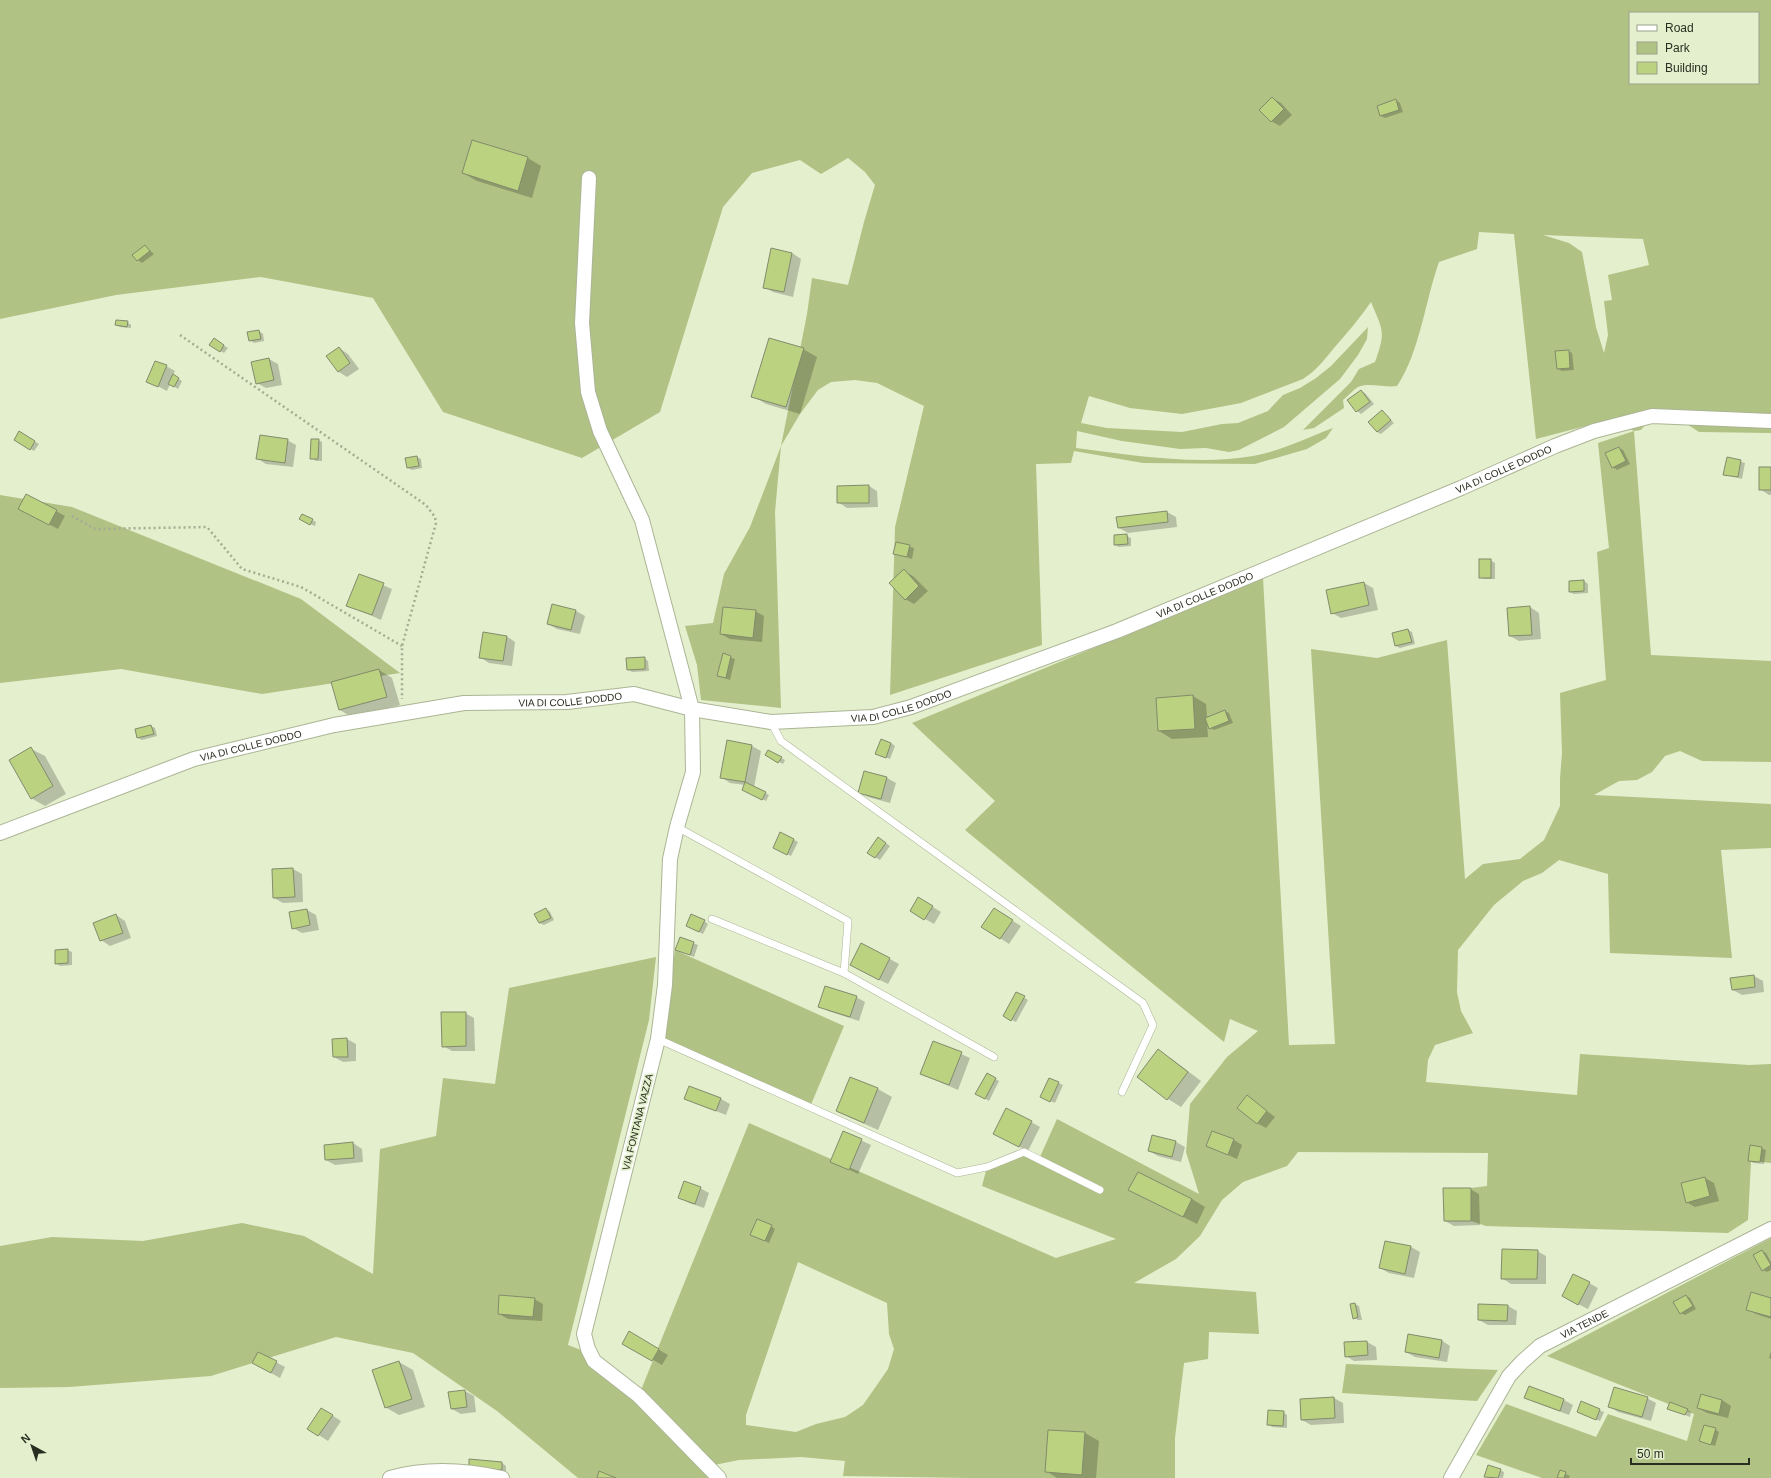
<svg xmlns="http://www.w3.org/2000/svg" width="1771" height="1478" font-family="Arial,sans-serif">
<rect width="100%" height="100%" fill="#e4efce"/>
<g fill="#b0c284" fill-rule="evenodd">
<path d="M0,0H1771V433L1699,432L1682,421L1654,420L1646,424L1641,430L1634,431L1651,655L1771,661V762L1702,761L1680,751L1665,756L1652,772L1637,780L1619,781L1594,795L1771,804V848L1721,850L1732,958L1610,953L1608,874L1559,860L1542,873L1523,881L1494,905L1458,950L1457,992L1461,1011L1473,1033L1435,1045L1428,1060L1426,1082L1577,1095L1580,1054L1749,1065L1771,1064V1163L1751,1161L1748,1220L1728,1233L1486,1226L1471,1221V1188L1487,1186L1488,1153L1298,1152L1287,1166L1243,1182L1222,1200L1200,1236L1176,1259L1134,1283L1256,1292L1259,1334L1209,1332L1208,1359L1184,1363L1175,1438V1478H968L843,1476L845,1461L801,1457L739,1460L709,1466L716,1478H578L497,1411L413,1353L336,1337L211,1376L69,1387L0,1388V1246L52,1237L143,1241L242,1223L304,1236L373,1274L380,1149L436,1136L443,1078L495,1084L509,988L656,957L649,1020L568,1345L586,1352L639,1395L749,1123L1056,1258L1116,1239L982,1186L987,1167L1024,1152L1039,1159L1057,1119L1199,1194L1186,1152L1190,1104L1227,1057L1258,1031L1230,1019L1224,1042L965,830L995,801L912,723L1263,578L1289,1045L1335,1044L1311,649L1377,658L1447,640L1465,879L1483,864L1520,859L1544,840L1560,806V779L1562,753L1560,693L1606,680L1597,552L1609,548L1598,443L1634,431L1626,427L1620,417L1536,439L1514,234L1479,232L1477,249L1439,262C1425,301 1420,352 1397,386C1386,388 1368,382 1358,387C1353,390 1348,396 1343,400L1344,408L1314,428L1303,430L1351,382L1359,369L1375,362C1386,331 1383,331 1371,302C1360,318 1347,333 1334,348C1324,360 1316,371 1303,379L1241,403L1182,414L1130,408L1089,396L1081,423L1107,428L1182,432L1222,424L1238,423L1268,411L1283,395L1300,388L1316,378L1331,366L1368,327L1367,339L1358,355L1340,379L1284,427L1239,450L1229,452L1206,448L1180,449L1122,441L1077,431L1076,448C1132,455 1197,466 1253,456C1281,451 1306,438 1333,428L1326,438L1307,449L1255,464L1143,463L1074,451L1071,463L1036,464L1042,645L890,695L895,527L924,406L877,383L855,380L831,382L818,390L800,414L781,446L775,512L781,708L701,700L697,665L685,626L713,623L724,574L750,527L781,446L807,314L812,278L848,285L864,222L875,185L865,172L848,158L821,174L800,160L752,173L723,207L660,412L582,458L443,412L373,298L261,277L116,295L0,319ZM1630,13H1758V83H1630ZM1543,235L1643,239L1649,265L1608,275L1612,300L1604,301L1608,335L1604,353L1596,327L1582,252L1569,243ZM798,1262L887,1303L889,1334L894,1349L888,1369L863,1405L845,1417L816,1424L796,1432L746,1425V1415Z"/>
<path d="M0,495L72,507L301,599L400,673L262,694L121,669L0,683Z"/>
<path d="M675,950L844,1026L810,1107L663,1041Z"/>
<path d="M1771,1238V1478H1542L1476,1455L1506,1404L1596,1437L1608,1414L1687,1441L1694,1414L1547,1356Z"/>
<path d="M1346,1364L1498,1370L1477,1401L1342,1393Z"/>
</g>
<g fill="#0003">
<path d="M1272,98L1281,103L1292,115L1280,126L1271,121Z"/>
<path d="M1396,100L1400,103L1403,112L1385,118L1381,116L1378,106Z"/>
<path d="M472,141L528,158L541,166L532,198L477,181L463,173Z"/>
<path d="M145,246L154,254L142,263L138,260Z"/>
<path d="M792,253L801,259L793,297L773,292L764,287Z"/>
<path d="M127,322L131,325V328L120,327L116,325Z"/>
<path d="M259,331L263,334L264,341L254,343L250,340Z"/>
<path d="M214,339L228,348L224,353L210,345Z"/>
<path d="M339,348L348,354L359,369L347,377L339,372L328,356Z"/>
<path d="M803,349L817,357L800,414L766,404L752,396Z"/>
<path d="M1568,351L1572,353L1574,370L1562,371L1558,369Z"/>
<path d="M269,359L278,364L282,385L266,388L257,383Z"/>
<path d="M166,366L175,371L173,375L182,381L178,389L170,384L167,391L148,381Z"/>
<path d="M1361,391L1365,393L1374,404L1361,414L1357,411L1348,400Z"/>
<path d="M1382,411L1394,423L1381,434L1377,432Z"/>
<path d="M19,432L39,444L34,451L15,440Z"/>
<path d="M287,440L296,445L293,467L266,464L258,459Z"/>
<path d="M318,440L322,442V461H316L311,458Z"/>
<path d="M1619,448L1623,450L1630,464L1617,470L1613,467Z"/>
<path d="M417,457L421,459L422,468L412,470L408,468Z"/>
<path d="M1727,458L1745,463L1742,479L1724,474Z"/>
<path d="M1771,468V495H1769L1760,489Z"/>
<path d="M869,486L877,491L878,507L847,508L838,502Z"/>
<path d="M56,511L65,516L58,529L29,514Z"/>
<path d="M1167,512L1176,517L1177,527L1128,533L1119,528Z"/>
<path d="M300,519L312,520L316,522L315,526Z"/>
<path d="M1127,536L1131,538V546L1119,547L1115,545Z"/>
<path d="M897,543L914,548L912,559L894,553Z"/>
<path d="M1490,560L1495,563V579H1484L1480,577Z"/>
<path d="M904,571L913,576L928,591L914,604L905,599Z"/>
<path d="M359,575L392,589L381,620L348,605Z"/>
<path d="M1584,581L1588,584V593L1574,594L1570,592Z"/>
<path d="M1364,583L1373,588L1378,610L1341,618L1332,613Z"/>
<path d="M553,605L576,611L585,616L580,634L557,629L548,624Z"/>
<path d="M1530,607L1539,613L1541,639L1519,641L1510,636L1508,609Z"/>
<path d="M755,611L764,616L762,642L730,639L721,634Z"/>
<path d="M1408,630L1412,632L1415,644L1400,648L1396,646Z"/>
<path d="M506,636L515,642L512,666L489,663L480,657Z"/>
<path d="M723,655L735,659L730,680L719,676Z"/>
<path d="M644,658L648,661L649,671L632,672L628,669Z"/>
<path d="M379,670L392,678L400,705L353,718L340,710Z"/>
<path d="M1193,696L1206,704L1207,718L1225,711L1229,713L1233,723L1214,730L1210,728L1207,722L1208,737L1172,739L1159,731Z"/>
<path d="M151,726L155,728L157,736L142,740L138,738Z"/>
<path d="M891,743L895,746L890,759L877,754Z"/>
<path d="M752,746L761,751L754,787L769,795L766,801L747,792L745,785L730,783L721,777Z"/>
<path d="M31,749L45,756L66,794L45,806L31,798Z"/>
<path d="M768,751L785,760L783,764L766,755Z"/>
<path d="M864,772L887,778L896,783L890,803L868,797L859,792Z"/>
<path d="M781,833L798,842L791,856L778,850Z"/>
<path d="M883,841L890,846L880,860L868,853Z"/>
<path d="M293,869L302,874L303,902L283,903L274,898Z"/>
<path d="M918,898L941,912L934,924L911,911Z"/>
<path d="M546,909L550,912L554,920L544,925L539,923Z"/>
<path d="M307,910L316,915L319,930L302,933L293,928Z"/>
<path d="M116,915L125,921L131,938L110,946L101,940Z"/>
<path d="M1003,915L1021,926L1009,944L983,927Z"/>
<path d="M704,921L708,924L703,934L691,928Z"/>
<path d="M680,938L698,945L694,957L676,950Z"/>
<path d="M862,944L899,964L888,984L860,970Z"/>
<path d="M67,950L72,952V965L60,966L56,963Z"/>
<path d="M1754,976L1763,981L1764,992L1742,995L1733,990Z"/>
<path d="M1017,993L1028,1000L1016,1022L1004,1016Z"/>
<path d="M856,997L865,1002L859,1021L828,1011L819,1006Z"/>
<path d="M465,1013L474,1018L475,1051H452L443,1046Z"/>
<path d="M347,1039L356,1044V1061L343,1062L334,1057Z"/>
<path d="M934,1042L970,1058L958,1090L921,1074Z"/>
<path d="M1158,1051L1172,1059L1201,1081L1181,1107L1168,1099Z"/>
<path d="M987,1074L999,1081L989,1101L977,1094Z"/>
<path d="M851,1078L878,1089L892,1097L878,1130L851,1118L837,1111Z"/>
<path d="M1050,1079L1063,1085L1055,1103L1046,1099Z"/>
<path d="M690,1087L721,1099L730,1104L726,1115L695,1103L686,1098Z"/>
<path d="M1247,1096L1275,1117L1266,1128L1257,1123Z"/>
<path d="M1031,1122L1040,1127L1028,1151L1003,1139Z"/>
<path d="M843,1132L871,1145L858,1174L831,1161Z"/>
<path d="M1234,1140L1242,1145L1237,1159L1207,1146Z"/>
<path d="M1176,1142L1185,1147L1181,1162L1158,1156L1149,1151Z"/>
<path d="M353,1143L362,1149L363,1162L335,1165L326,1160Z"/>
<path d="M1761,1148L1766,1150L1764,1164L1753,1163L1749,1160Z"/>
<path d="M1705,1178L1714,1183L1719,1201L1695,1207L1686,1202Z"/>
<path d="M700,1188L709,1193L704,1208L689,1203L680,1198Z"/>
<path d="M1470,1189L1479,1194L1480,1225L1454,1226L1445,1221Z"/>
<path d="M1130,1190L1192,1199L1205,1207L1197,1224Z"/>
<path d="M771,1226L775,1229L769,1243L756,1237Z"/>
<path d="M1385,1242L1411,1247L1420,1252L1414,1278L1389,1273L1380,1268Z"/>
<path d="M1537,1251L1546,1256V1284H1511L1502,1278Z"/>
<path d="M1762,1251L1766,1253L1771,1262V1270L1767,1272L1763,1270Z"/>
<path d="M1589,1283L1598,1288L1588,1309L1572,1301Z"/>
<path d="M1686,1296L1690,1298L1696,1309L1685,1315L1681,1313Z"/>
<path d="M534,1299L543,1304L542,1321L508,1319L499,1314Z"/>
<path d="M1771,1299V1319L1756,1314L1747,1309Z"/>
<path d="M1355,1304L1359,1306L1362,1320H1358L1354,1318Z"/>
<path d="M1508,1306L1517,1311L1516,1325H1488L1479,1320Z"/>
<path d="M630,1333L668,1355L662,1365L624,1343Z"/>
<path d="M1441,1340L1450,1346L1447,1362L1415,1357L1406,1352Z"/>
<path d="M1367,1342L1376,1347L1377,1360L1354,1361L1346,1356L1345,1343Z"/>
<path d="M1771,1351V1359L1769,1358Z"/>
<path d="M259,1353L285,1367L280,1378L262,1368Z"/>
<path d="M399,1362L413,1370L425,1407L399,1415L385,1407Z"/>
<path d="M1529,1387L1564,1400L1573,1405L1569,1415L1534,1402L1525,1397Z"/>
<path d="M465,1391L474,1396L476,1412L461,1414L452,1409Z"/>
<path d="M1702,1395L1722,1400L1731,1406L1728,1418L1707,1413L1698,1408Z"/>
<path d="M1334,1398L1343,1403L1344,1423L1311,1425L1302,1420Z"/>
<path d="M1647,1398L1656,1403L1651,1421L1618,1412L1609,1406Z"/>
<path d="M1582,1403L1604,1412L1600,1421L1582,1414Z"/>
<path d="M1673,1410H1687L1691,1412L1690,1417Z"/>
<path d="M1283,1412L1287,1415V1428L1272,1427L1268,1424Z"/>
<path d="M330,1414L341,1421L328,1441L308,1428Z"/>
<path d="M1715,1429L1719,1432L1715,1446L1700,1441Z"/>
<path d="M1049,1431L1085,1433L1099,1441L1096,1478H1057L1046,1471Z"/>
<path d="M470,1460L502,1463L506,1466V1472L474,1468Z"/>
<path d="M1500,1470L1504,1472L1503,1478L1485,1477Z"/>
<path d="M1561,1472L1570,1476L1569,1478H1558Z"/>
</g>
<g fill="#bbd280" stroke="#828b6d">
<path d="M1272,97L1284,109L1271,122L1259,110Z"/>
<path d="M1396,99L1399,110L1380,116L1377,106Z"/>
<path d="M472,140L528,157L518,191L462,173Z"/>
<path d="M145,245L150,251L137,261L132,255Z"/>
<path d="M771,248L792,253L784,292L763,288Z"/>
<path d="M116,320L128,321L127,327L115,325Z"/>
<path d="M259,330L261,339L249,341L247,332Z"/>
<path d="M214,338L224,345L220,352L209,345Z"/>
<path d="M769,338L804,348L786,407L751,397Z"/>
<path d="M339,347L350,363L338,372L326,356Z"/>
<path d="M1569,350L1570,368L1557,369L1555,351Z"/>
<path d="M269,358L274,380L256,384L251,362Z"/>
<path d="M155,361L167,365L158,387L146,382Z"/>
<path d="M173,374L179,378L174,387L168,384Z"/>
<path d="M1361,390L1370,402L1356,412L1347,400Z"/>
<path d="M1382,410L1391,420L1377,432L1368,422Z"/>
<path d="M19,431L35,441L30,450L14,440Z"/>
<path d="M260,435L288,439L285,463L256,459Z"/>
<path d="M311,439H319L318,459H310Z"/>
<path d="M1619,447L1626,461L1612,468L1605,453Z"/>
<path d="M417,456L419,466L407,468L405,458Z"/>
<path d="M1727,457L1741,460L1738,477L1723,475Z"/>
<rect x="1759" y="467" width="12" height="23"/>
<path d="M869,485V503H837V486Z"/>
<path d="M26,494L57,510L49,525L18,509Z"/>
<path d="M1167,511L1168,522L1118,528L1116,517Z"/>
<path d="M302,514L313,519L310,525L299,519Z"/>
<path d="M1127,534L1128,544L1114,545V535Z"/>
<path d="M896,542L910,545L907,557L893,554Z"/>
<rect x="1479" y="559" width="12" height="19"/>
<path d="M904,569L919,586L905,600L889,583Z"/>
<path d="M359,574L384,583L372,615L346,606Z"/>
<path d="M1584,580V591L1569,592V581Z"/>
<path d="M1364,582L1369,605L1331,614L1326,590Z"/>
<path d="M552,604L576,610L571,630L547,624Z"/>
<path d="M1530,606L1532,635L1509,636L1507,608Z"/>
<path d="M723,607L756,610L753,638L720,634Z"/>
<path d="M1408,629L1412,642L1395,646L1392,633Z"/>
<path d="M483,632L507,636L503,661L479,658Z"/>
<path d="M723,653L731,656L726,678L717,676Z"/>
<path d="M645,657V669L627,670L626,658Z"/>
<path d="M379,669L387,697L339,710L331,682Z"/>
<path d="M1193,695L1195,729L1158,731L1156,698Z"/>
<path d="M1225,710L1229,721L1209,729L1205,718Z"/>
<path d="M151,725L154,734L137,738L135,729Z"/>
<path d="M881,739L891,743L886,758L875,754Z"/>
<path d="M727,740L752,745L745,782L720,778Z"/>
<path d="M31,747L53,786L31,799L9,760Z"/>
<path d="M768,750L782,757L778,763L765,755Z"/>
<path d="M864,771L887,777L881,799L858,793Z"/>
<path d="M745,782L766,792L762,800L742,790Z"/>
<path d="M780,832L794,839L787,855L773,848Z"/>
<path d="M878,837L886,843L875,858L867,853Z"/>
<path d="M293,868L295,897L273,898L272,869Z"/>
<path d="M918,897L933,906L924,920L910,911Z"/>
<path d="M546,908L551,918L539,923L534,914Z"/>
<path d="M994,908L1013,920L1000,939L981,927Z"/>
<path d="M307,909L310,925L292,929L289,912Z"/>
<path d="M116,914L123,933L100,941L93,923Z"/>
<path d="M691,914L705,920L699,932L686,926Z"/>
<path d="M680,937L694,942L690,955L675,950Z"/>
<path d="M861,943L890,958L879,980L850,965Z"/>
<path d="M68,949V963L55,964V950Z"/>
<path d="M1754,975L1755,987L1732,990L1730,978Z"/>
<path d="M825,986L857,996L850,1017L818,1007Z"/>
<path d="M1016,992L1025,996L1011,1021L1003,1016Z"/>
<path d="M441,1012H466V1046L442,1047Z"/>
<path d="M347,1038L348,1057H333L332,1039Z"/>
<path d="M933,1041L962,1052L949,1085L920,1074Z"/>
<path d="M1158,1049L1188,1072L1167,1100L1137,1077Z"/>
<path d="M987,1073L996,1078L985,1099L975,1094Z"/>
<path d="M850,1077L878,1088L864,1123L836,1111Z"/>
<path d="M1049,1078L1059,1082L1050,1102L1040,1097Z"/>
<path d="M689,1086L721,1098L716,1111L684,1099Z"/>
<path d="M1247,1095L1267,1111L1257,1124L1237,1108Z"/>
<path d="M1006,1108L1032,1121L1019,1147L993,1134Z"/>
<path d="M843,1131L862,1139L849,1170L830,1162Z"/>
<path d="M1212,1131L1234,1139L1228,1155L1206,1146Z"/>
<path d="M1152,1135L1176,1141L1172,1157L1148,1151Z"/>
<path d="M353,1142L354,1158L325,1160L324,1145Z"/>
<path d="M1750,1145L1762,1147L1760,1162L1748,1161Z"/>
<path d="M1138,1172L1192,1199L1183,1217L1128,1190Z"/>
<path d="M1705,1177L1710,1196L1686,1203L1681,1183Z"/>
<path d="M684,1181L701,1187L695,1204L678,1198Z"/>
<path d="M1443,1188H1471V1221H1444Z"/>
<path d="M757,1219L772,1225L765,1241L750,1235Z"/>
<path d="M1385,1241L1411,1246L1405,1274L1379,1268Z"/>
<path d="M1502,1249L1538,1250L1537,1279H1501Z"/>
<path d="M1762,1250L1771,1265L1762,1271L1753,1255Z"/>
<path d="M1573,1274L1590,1282L1578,1305L1562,1296Z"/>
<path d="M1751,1292L1771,1298V1317L1746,1310Z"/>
<path d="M499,1295L535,1298L533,1317L498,1314Z"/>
<path d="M1686,1295L1693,1306L1680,1314L1673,1302Z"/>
<path d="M1355,1303L1358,1317L1353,1319L1350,1304Z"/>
<path d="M1478,1304L1508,1305L1507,1321L1478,1320Z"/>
<path d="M629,1331L659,1349L652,1361L622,1344Z"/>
<path d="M1408,1334L1442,1340L1439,1358L1405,1352Z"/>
<path d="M1367,1341L1368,1355L1345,1357L1344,1342Z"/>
<path d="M258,1352L277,1361L271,1373L252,1363Z"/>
<path d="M399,1361L412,1399L385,1408L372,1370Z"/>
<path d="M1529,1386L1564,1399L1560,1411L1524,1398Z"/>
<path d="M1614,1387L1648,1397L1642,1417L1608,1407Z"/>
<path d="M465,1390L467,1407L451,1409L448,1392Z"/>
<path d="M1701,1394L1722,1400L1719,1414L1697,1408Z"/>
<path d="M1334,1397L1335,1418L1301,1420L1300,1399Z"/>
<path d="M1581,1401L1600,1409L1596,1420L1577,1412Z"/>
<path d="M1670,1402L1688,1409L1685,1415L1667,1409Z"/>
<path d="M321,1408L333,1415L318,1436L307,1429Z"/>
<path d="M1268,1410L1284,1411L1283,1426L1267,1425Z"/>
<path d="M1704,1425L1716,1428L1711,1445L1699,1441Z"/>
<path d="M1048,1430L1085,1432L1082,1475L1045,1472Z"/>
<path d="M469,1459L502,1462V1470L469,1467Z"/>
<path d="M1488,1465L1501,1469L1498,1478L1484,1477Z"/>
<path d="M1560,1470L1566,1472L1564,1478H1557Z"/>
<path d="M599,1471L616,1478H597Z"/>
</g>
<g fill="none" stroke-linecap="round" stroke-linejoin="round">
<g stroke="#abb595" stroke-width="8">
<g id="lane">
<path d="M771,722L781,741L1143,1003L1153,1025L1122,1092"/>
<path d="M677,827L848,921L844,973"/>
<path d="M712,919L844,973L994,1057"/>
<path d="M658,1039L957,1173L987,1167L1024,1152L1100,1190"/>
</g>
</g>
<g stroke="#abb595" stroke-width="16">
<g id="street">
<path d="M589,178L582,323L588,392L600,431L642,520L692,709L693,772L677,827L670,859L665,985L658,1039L584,1334L588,1349L594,1361L639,1396L719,1478"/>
<path id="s1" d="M0,833L194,759L334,725L464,703L567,702L634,694L692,709L771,722L873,717L911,707L1117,631L1461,488L1555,446L1594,431L1652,416L1771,421"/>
<path d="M390,1478C425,1468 466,1470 502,1478"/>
<path id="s2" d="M1451,1478L1509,1376L1522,1362L1540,1346L1771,1229"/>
</g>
</g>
<g stroke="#a4ac92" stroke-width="2.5" stroke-dasharray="2 3" stroke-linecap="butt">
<path d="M180,335L426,505L435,517L436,523L402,646V699"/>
<path d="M72,516L95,529L207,527L242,569L301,587L402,646"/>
</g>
<use href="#lane" stroke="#fff" stroke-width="7"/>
<use href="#street" stroke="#fff" stroke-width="14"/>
</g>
<g text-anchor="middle" stroke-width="3.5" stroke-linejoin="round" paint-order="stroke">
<g font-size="10" fill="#2a2e21" stroke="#e4efce">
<text dy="4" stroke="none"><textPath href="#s1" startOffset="1574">VIA DI COLLE DODDO</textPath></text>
<text dy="4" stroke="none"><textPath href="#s1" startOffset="1250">VIA DI COLLE DODDO</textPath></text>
<text dy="4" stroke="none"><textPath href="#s1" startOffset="590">VIA DI COLLE DODDO</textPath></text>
<text dy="4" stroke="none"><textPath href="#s1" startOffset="926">VIA DI COLLE DODDO</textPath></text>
<text dy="4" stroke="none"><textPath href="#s1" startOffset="266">VIA DI COLLE DODDO</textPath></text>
<text transform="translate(637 1122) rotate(-76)" y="4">VIA FONTANA VAZZA</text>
<text dy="4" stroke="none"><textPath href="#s2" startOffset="210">VIA TENDE</textPath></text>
</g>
</g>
<rect x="1629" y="12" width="130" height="72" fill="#e4efce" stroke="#9aa289"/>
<rect x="1637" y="25" width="20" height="6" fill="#ffffff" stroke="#9aa289"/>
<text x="1665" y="32" font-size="12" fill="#2a2e21">Road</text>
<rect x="1637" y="42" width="20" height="12" fill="#b0c284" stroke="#9aa289"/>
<text x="1665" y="52" font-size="12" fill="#2a2e21">Park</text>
<rect x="1637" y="62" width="20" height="12" fill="#bbd280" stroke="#9aa289"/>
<text x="1665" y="72" font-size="12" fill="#2a2e21">Building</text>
<g transform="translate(32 1446) rotate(320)" stroke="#e4efce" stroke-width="3" paint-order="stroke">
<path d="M0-3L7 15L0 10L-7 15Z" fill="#2a2e21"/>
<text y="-6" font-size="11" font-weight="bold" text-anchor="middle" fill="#2a2e21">N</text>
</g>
<path d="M1631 1458v6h118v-6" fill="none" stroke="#2a2e21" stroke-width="2"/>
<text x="1637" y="1458" font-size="12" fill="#2a2e21" stroke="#e4efce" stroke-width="3" paint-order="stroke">50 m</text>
</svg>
